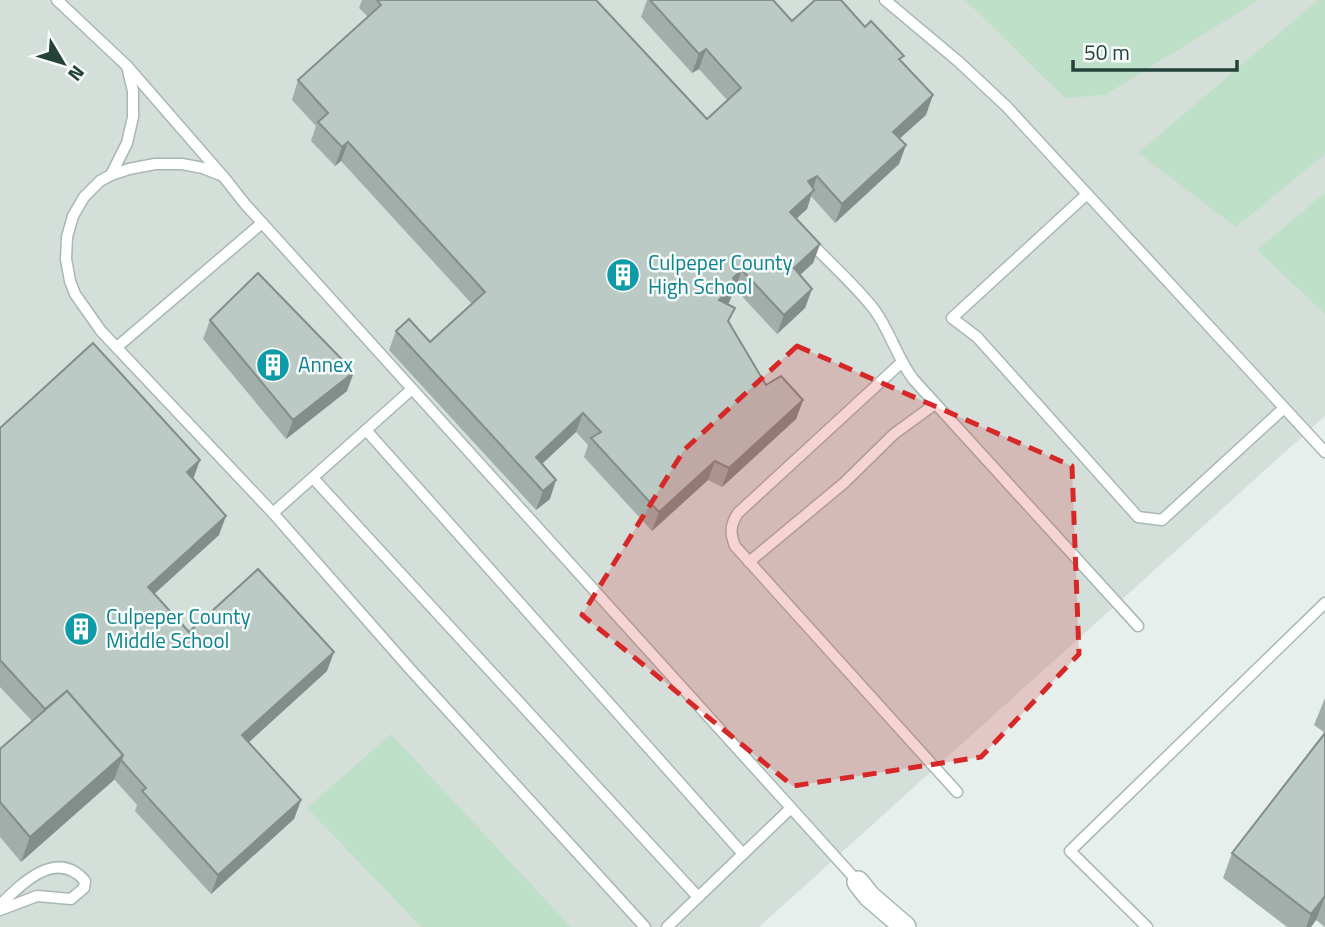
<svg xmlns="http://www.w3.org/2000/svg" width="1325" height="927" font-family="'Titillium Web',sans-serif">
<rect width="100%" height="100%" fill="#e6efeb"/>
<path fill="#d4dfda" d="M0,0H1325V416L759,927H0Z"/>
<g fill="#bfe0c8">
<path d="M965,0H1259L1105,95L1065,98Z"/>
<path d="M1318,0H1325V154L1236,227L1138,153Z"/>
<path d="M1325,193V314L1257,250Z"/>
<path d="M391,734L571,927H421L307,808Z"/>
</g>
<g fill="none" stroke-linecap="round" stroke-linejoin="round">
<g stroke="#a8b8b2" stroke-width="13">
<g id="service">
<path d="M57,0L127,66L133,91V117L127,143L111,175"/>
<path d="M885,0L959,62L1007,107L1325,452"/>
<path d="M128,67L221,174"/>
<path d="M1087,194L952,318L977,337L1138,517L1162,520L1284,408"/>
<path d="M809,241C830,263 854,284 873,308C890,330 896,356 913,379L1138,626"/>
<path d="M117,347L262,223"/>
<path d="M901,363L738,513C730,525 730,533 735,546L957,792"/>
<path d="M366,430L743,854"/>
<path d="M313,478L698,897"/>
<path d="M273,513L412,389"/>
<path d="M749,562L844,483L894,434L935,404"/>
<path d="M0,905C22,883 57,848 85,881L84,888L71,899L37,896L0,910"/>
<path d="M645,927L410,669L273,513L101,331L75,294L70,281L66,259L67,237L73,216L84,197L100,181L111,175L129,169L155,164H182L203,168L223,176L245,204L858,882"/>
<path d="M667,927L791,808"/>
<path d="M1147,927L1070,851L1325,603"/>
</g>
</g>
<g stroke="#a8b8b2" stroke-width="24">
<path id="minor" d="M858,882L869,896L905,927"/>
</g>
<use href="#service" stroke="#fff" stroke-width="10"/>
<use href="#minor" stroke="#fff" stroke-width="21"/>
</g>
<g fill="#a1aea9">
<path d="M362,0H596L707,119L728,101L699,69L692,73L641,17L647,0H775L774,1L792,21L865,27L901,62L926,115L899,138L906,145L899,164L835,223L811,196L807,209L796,218L820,244L813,263L800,275L812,289L805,308L777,334L735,289L727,304L729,323L766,385L803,400L796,419L722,487L708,480L652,531L584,457L588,445L576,432L542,464L550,499L536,510L389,350L396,331L430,342L472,304L341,161L335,166L311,141L316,126L292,100L298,80L368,17L359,8Z"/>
<path d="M210,320L347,391L286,439L203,339Z"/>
<path d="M0,428L200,460L193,479L219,535L154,594L189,632L327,671L249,742L301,800L294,819L211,894L135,811L137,805L114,779L21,862L0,837V749L32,721L0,687Z"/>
<path d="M1325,698V927L1316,920L1311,927H1287L1223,878L1232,853L1325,733L1314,725Z"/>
</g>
<g fill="#838d89">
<path d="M706,49L699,69L692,73L699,54Z"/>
<path d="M933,95L926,115L886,151L893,132Z"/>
<path d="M348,142L341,161L335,166L342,147Z"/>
<path d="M906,145L899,164L835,223L842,204Z"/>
<path d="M817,176L807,209L783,231L790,212L808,181Z"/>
<path d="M820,244L813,263L787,287L794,268Z"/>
<path d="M742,270L729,303L712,319L719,300L733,278Z"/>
<path d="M812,289L805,308L777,334L784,315Z"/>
<path d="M354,372L347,391L286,439L293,420Z"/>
<path d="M803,400L796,419L722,487L729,468Z"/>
<path d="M583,413L576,432L529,476L536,457Z"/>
<path d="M200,460L193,479L187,472Z"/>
<path d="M715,461L708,480L652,531L659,512Z"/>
<path d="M556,480L550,499L536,510L543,491Z"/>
<path d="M226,516L219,535L141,606L148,587Z"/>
<path d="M334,652L327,671L236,754L242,735Z"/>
<path d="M123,755L114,780L21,862L30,837Z"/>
<path d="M301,800L294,819L211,894L218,875Z"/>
<path d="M1325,896L1316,920L1311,927H1306L1311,914Z"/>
</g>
<g fill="#bbcac4" stroke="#838d89" stroke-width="2">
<path d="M377,0H596L707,119L741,88L706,49L699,54L650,0H773L792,21L815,0H841L865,27L871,21L904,56L899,59L933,95L893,132L906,145L842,204L817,176L808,181L814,190L790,212L820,244L794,268L812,289L784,315L742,270L733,278L736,283L719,300L735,308L728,321L766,385L781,376L803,400L729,468L715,461L659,512L591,438L601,432L583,413L536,457L556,480L543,491L396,331L409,319L430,342L485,292L348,142L342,147L318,122L328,113L298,80L381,5Z"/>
<path d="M258,273L354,372L293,420L210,320Z"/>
<path d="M93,343L200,460L187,472L226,516L148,587L189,632L258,569L334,652L242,735L301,800L218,875L142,791L146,788L121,760L123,755L67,691L45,709L0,660V428Z"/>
<path d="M67,691L123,755L30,837L0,802V749Z"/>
<path d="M1325,733V896L1311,914L1232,853Z"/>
</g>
<path fill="#d62828" fill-opacity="0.2" stroke="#d62828" stroke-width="5" stroke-dasharray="14 9" stroke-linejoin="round" d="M797,346L1072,466L1079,654L981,757L793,786L582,615L684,450Z"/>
<defs>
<g id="building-disc" transform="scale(1.75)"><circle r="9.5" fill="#0f9aa8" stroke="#f7fbf9"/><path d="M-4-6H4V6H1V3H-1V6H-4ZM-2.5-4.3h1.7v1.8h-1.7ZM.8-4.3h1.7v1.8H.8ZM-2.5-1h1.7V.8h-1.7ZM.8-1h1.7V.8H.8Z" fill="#fff"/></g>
</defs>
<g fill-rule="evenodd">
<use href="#building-disc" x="623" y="275"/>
<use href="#building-disc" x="273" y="365"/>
<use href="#building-disc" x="81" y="629"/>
</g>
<g text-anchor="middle" stroke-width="5" stroke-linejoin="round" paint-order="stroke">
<g font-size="21" fill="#0d838f" stroke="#f7fbf9" text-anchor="start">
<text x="648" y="270">Culpeper County<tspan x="648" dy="24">High School</tspan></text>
<text x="298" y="372">Annex</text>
<text x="106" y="624">Culpeper County<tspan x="106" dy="24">Middle School</tspan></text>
</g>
</g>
<g transform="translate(63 63) rotate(128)" stroke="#f7fbf9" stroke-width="5" paint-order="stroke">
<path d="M0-5L12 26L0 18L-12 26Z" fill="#24423a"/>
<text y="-10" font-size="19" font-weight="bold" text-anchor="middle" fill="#24423a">N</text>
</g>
<path d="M1073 60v10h164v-10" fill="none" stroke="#24423a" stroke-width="3.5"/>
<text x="1084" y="60" font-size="21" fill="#24423a" stroke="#f7fbf9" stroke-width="5" paint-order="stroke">50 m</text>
</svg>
